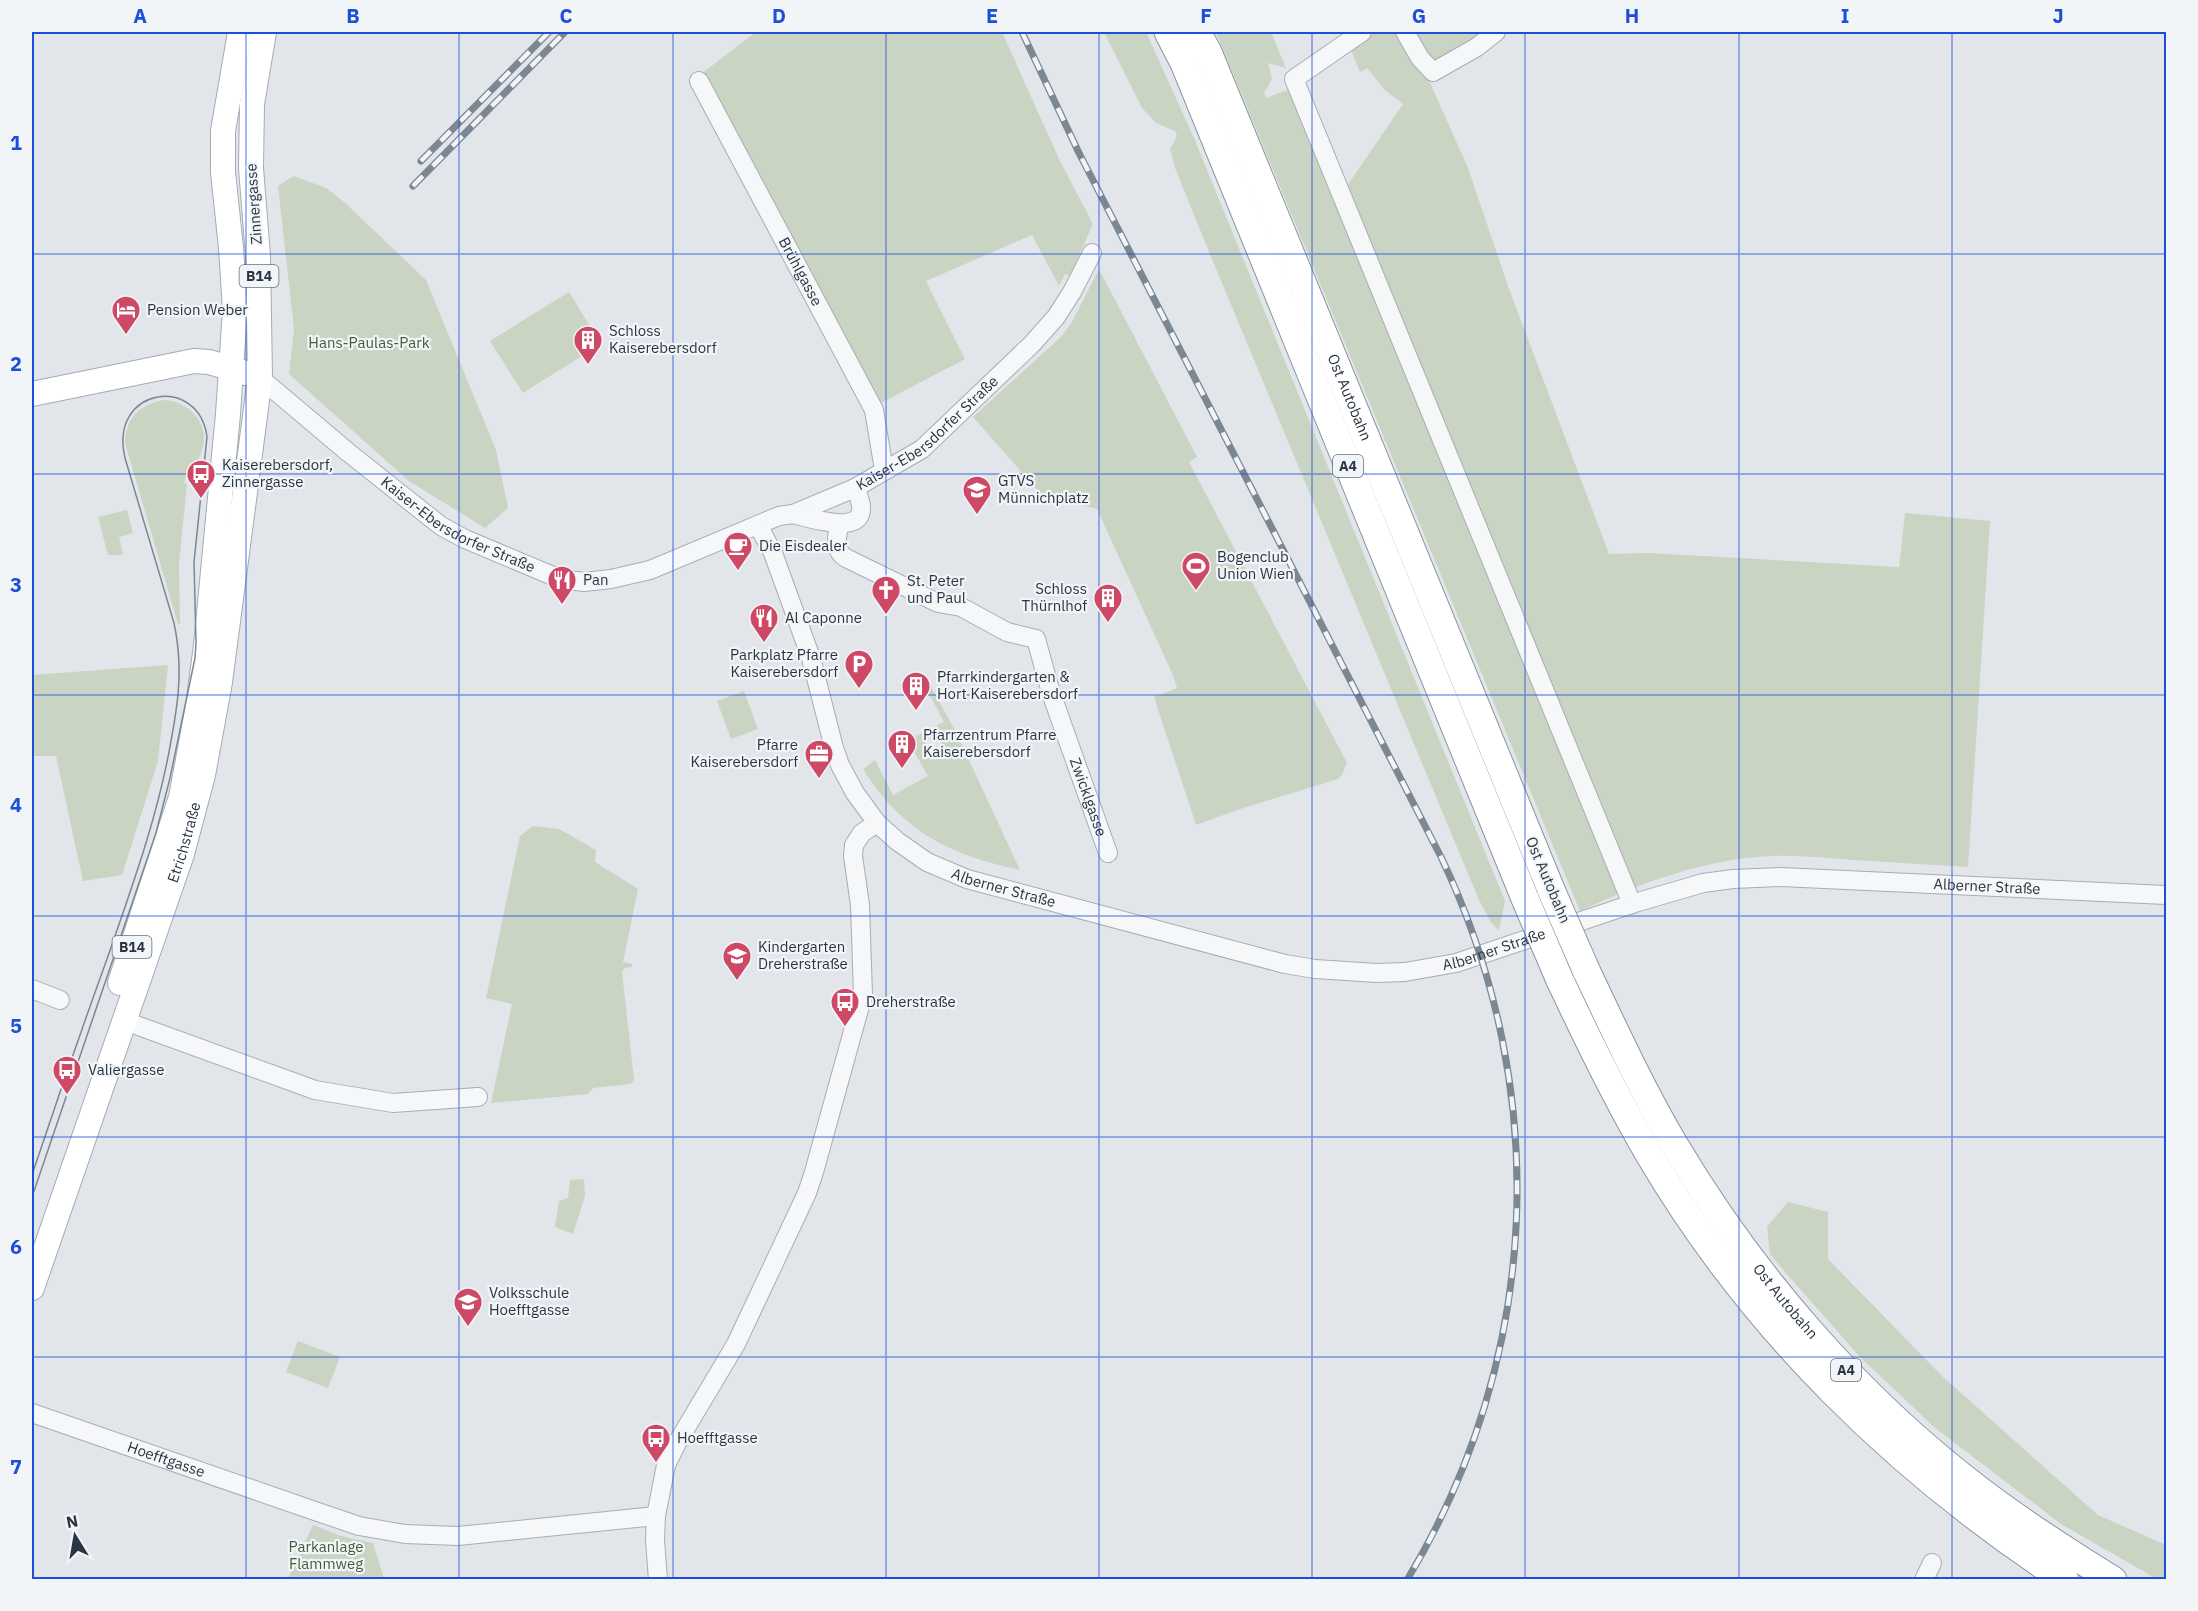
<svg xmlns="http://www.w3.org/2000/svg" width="2198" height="1611" font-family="'IBM Plex Sans',sans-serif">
<rect width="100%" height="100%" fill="#e2e6ea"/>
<g fill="#c9d4c3">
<path d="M756,32H1002L1060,161L1093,224L1070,276L1065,274L1059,286L1032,235L926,281L965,359L877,405L701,74Z"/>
<path d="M1104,32H1146L1194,138L1505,901L1499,930L1492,924L1479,900L1212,259L1175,168L1170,149L1177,136L1175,131L1156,123L1142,108Z"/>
<path d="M1216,32H1271L1286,68L1268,63L1272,79L1264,93L1266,98L1293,88L1347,186L1403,104L1386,91L1367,68L1360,72L1350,48L1376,32H1490L1427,76L1468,168L1508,286L1609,554L1649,553L1899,567L1905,513L1990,521L1968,867C1930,865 1892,862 1854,860C1827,858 1799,855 1772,856C1704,859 1641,883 1580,911Z"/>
<path d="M294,176L326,188L344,202L426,280L496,450L508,508L485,528L409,481L289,374L294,329L278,186Z"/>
<path d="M1099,269L1197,457L1189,462L1347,763L1342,775L1338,779L1237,810L1196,825L1154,697L1177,688L1172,673L1097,509L1041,494L973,417L1062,336L1072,322Z"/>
<path d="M569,292L601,344L523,393L490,341Z"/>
<path d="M163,400C187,401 209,421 203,447C200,458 194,467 190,477L186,476L184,483L187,484L179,564L180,624H178L125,443C126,418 139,405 163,400Z"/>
<path d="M127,510L133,533L119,537L123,555H108L98,517Z"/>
<path d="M168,665L158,761L122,875L83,881L56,756H32V675Z"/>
<path d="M925,676L956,732L1020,870C951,855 904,833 865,772L864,769L875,760L893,795L928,776L908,741L922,733L926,741L923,752L937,756L942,742L931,739L927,731L944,722L924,684L905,693L903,684Z"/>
<path d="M744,691L758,729L731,739L717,701Z"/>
<path d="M533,826L559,829L596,850L595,862L638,889L623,962L632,964V967L625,968L622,972L634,1080L631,1084L593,1088L588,1094L491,1103L512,1004L486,998L520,836Z"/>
<path d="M584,1179L585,1196L573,1234L555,1227L559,1201L568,1198L570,1180Z"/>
<path d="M1788,1202L1828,1212V1259L1942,1376L2098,1515L2166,1545V1579H2157L2061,1524L1934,1427L1860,1357L1786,1273L1770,1254L1767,1227Z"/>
<path d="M298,1341L340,1357L328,1388L286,1372Z"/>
<path d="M313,1525L341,1536L373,1543L384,1579H288Z"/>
</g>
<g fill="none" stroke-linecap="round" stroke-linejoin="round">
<g stroke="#a7adb5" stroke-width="20">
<g id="minor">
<path d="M1362,32L1294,79L1632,904"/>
<path d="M1405,32L1420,58L1433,72L1477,47L1496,32"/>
<path id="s1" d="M699,81L874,410L884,470"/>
<path id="s2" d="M260,378L349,453L441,526L465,539L560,579L584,582L611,579L650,570L779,516L793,514L855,488L922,449L1032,344L1056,317L1072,292L1092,253"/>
<path d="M793,514C817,520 881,541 855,488"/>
<path id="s3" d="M758,525L773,553L811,658L834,748L840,765L855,793L877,823L897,841L927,862L967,879L1285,964L1315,969L1377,973L1405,972L1456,963L1638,902L1703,883L1733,879L1781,877L2166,895"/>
<path id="s4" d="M839,525C837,537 833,550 846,558L938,603L961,607L1007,632L1036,639L1051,693L1108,853"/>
<path d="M32,989L60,1000"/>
<path d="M125,1021L315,1090L393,1103L478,1097"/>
<path id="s5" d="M32,1413L315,1511L359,1526L405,1534L458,1536L656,1516"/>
<path d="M658,1580L655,1540L656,1516L666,1465L677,1443L736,1344L807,1193L814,1172L863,995L860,905L853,856L854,845L862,833L877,823"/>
<path d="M1924,1580L1932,1563"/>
</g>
</g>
<g stroke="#a2abb6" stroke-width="26">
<g id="major">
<path d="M32,394L194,361L209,362L246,373"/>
<path d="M120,983L181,797L198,706L206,645L228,414L235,310L231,248L223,172V131L240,32"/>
<path id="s6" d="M32,1288L182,854L203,775L220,682L260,378L258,256L251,168L252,104L264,32"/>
</g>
</g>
<g stroke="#8a95a1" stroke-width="29">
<g id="highway">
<path d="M1168,32L1184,63L1526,901"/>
<path id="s7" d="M1197,32L1208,52L1552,892"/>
<path id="s8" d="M1586,970C1614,1029 1641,1088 1674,1144C1752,1275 1856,1396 1978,1489C2021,1522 2066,1551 2113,1580"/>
<path d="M1559,978C1587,1038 1616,1098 1650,1156C1752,1329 1897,1470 2065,1580"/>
</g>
</g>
<use href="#minor" stroke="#f5f7f9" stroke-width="18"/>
<use href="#major" stroke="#fff" stroke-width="24"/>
<use href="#highway" stroke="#fff" stroke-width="27"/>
<path stroke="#7c8794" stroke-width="1.5" d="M32,1175C56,1103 81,1031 107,959C132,887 158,816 171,741C179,699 183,665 174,623L125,458C108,387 199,374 207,437L194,562L196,643L195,658L170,778L156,833L32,1197"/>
<g stroke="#7c8794" stroke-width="7">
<g id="rail">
<path d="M1022,32L1079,153L1441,857C1553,1091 1541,1358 1407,1580"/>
<path d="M421,161L549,32"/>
<path d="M413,186L565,32"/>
</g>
</g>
<use href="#rail" stroke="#f2f5f8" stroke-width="4.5" stroke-dasharray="14" stroke-linecap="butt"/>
<g stroke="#8a95a1" stroke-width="29" stroke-linecap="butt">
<g id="highway-bridge">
<path d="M1552,892L1586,970"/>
<path d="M1526,901L1559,978"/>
</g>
</g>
<use href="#highway-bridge" stroke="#fff" stroke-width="27"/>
</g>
<path fill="none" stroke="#1d4ed8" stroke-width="1.5" stroke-opacity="0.55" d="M246,32V1580M459,32V1580M673,32V1580M886,32V1580M1099,32V1580M1312,32V1580M1525,32V1580M1739,32V1580M1952,32V1580M32,254H2166M32,474H2166M32,695H2166M32,916H2166M32,1137H2166M32,1357H2166"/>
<defs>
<g id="hotel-pin" transform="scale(1.5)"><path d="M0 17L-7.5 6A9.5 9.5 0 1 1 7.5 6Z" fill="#ce4966" stroke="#f2f5f8"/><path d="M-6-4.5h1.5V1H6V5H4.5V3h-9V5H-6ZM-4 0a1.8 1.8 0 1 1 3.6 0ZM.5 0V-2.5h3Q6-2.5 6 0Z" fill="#fff"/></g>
<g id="building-pin" transform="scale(1.5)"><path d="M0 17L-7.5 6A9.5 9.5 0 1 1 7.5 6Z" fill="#ce4966" stroke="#f2f5f8"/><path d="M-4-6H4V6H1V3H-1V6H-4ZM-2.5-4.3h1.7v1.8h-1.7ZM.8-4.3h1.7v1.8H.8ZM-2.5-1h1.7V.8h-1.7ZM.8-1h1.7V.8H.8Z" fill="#fff"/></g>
<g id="bus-pin" transform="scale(1.5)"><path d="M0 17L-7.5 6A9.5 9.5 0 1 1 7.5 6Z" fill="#ce4966" stroke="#f2f5f8"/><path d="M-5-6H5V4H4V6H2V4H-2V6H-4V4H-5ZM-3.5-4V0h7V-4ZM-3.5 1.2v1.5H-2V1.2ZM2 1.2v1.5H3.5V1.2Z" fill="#fff"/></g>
<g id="school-pin" transform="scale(1.5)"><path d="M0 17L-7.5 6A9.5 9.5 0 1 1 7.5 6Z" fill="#ce4966" stroke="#f2f5f8"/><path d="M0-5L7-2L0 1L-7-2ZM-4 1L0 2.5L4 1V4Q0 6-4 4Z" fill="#fff"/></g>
<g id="cafe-pin" transform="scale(1.5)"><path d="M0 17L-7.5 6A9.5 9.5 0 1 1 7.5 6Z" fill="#ce4966" stroke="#f2f5f8"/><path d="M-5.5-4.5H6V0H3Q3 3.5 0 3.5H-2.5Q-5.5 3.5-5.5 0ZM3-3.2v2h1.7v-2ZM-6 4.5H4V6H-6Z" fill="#fff"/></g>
<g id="stadium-pin" transform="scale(1.5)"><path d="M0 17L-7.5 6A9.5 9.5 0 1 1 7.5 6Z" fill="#ce4966" stroke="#f2f5f8"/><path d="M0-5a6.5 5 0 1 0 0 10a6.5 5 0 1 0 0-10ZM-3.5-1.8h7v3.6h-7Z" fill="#fff"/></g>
<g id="restaurant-pin" transform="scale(1.5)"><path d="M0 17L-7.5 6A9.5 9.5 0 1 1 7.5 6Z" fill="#ce4966" stroke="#f2f5f8"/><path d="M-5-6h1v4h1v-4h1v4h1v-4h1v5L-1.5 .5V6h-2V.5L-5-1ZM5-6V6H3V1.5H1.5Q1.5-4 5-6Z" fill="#fff"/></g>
<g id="church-pin" transform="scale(1.5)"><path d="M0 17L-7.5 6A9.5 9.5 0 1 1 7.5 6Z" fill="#ce4966" stroke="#f2f5f8"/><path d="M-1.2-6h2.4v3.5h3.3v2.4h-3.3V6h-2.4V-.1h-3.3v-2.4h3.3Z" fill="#fff"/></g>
<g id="parking-pin" transform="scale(1.5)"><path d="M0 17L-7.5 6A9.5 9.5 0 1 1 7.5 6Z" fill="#ce4966" stroke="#f2f5f8"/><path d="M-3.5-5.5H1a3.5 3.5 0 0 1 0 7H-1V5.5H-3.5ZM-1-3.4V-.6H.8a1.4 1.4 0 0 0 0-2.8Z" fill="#fff"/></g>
<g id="office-pin" transform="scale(1.5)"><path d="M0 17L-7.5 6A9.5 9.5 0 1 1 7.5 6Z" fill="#ce4966" stroke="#f2f5f8"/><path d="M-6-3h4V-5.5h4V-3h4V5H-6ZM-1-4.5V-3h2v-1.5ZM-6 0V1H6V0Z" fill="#fff"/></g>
</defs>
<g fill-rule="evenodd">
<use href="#hotel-pin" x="126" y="310"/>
<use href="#building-pin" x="588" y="340"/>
<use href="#bus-pin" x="201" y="474"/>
<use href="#school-pin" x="977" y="490"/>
<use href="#cafe-pin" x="738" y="546"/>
<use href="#stadium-pin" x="1196" y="566"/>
<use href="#restaurant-pin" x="562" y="580"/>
<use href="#church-pin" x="886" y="590"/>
<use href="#building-pin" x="1108" y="598"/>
<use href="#restaurant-pin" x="764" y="618"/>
<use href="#parking-pin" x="859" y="664"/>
<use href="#building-pin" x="916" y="686"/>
<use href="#building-pin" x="902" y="744"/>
<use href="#office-pin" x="819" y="754"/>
<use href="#school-pin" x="737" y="956"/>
<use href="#bus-pin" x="845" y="1002"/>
<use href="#bus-pin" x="67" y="1070"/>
<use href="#school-pin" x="468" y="1302"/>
<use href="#bus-pin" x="656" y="1438"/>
</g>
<g text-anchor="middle" stroke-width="4.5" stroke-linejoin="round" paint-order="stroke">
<g fill="#f2f5f8" stroke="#666f79" stroke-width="1.5">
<rect x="239.5" y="265" width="39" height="22" rx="4.5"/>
<rect x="1333" y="455" width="30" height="22" rx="4.5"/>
<rect x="112.5" y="936" width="39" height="22" rx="4.5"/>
<rect x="1831" y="1359" width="30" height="22" rx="4.5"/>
</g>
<g font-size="14" font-weight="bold" fill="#2a3543">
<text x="259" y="281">B14</text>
<text x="1348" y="471">A4</text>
<text x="132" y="952">B14</text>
<text x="1846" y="1375">A4</text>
</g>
<g font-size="15" fill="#2a3543" stroke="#f2f5f8">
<text transform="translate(254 204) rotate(-94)" y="5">Zinnergasse</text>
<text dy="5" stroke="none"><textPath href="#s1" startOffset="216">Brühlgasse</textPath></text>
<text dy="5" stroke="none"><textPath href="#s7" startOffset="396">Ost Autobahn</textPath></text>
<text dy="5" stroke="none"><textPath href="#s2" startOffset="768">Kaiser-Ebersdorfer Straße</textPath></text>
<text dy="5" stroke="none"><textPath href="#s2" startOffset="248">Kaiser-Ebersdorfer Straße</textPath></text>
<text dy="5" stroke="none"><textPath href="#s4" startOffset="411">Zwicklgasse</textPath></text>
<text dy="5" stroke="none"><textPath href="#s6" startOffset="471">Etrichstraße</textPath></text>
<text transform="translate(1548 880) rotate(67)" y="5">Ost Autobahn</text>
<text dy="5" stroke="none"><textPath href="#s3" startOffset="468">Alberner Straße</textPath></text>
<text dy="5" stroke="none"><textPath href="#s3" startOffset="1476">Alberner Straße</textPath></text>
<text dy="5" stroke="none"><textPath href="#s3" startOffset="972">Alberner Straße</textPath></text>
<text dy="5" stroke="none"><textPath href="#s8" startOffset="388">Ost Autobahn</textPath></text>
<text dy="5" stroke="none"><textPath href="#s5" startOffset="142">Hoefftgasse</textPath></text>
</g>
<g font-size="15" fill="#2a3543" stroke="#f2f5f8" text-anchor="start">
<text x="147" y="315">Pension Weber</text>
<text x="609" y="336">Schloss<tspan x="609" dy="17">Kaiserebersdorf</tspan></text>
<text x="222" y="470">Kaiserebersdorf,<tspan x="222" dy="17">Zinnergasse</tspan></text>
<text x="998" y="486">GTVS<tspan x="998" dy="17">Münnichplatz</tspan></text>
<text x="759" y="551">Die Eisdealer</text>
<text x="1217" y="562">Bogenclub<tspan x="1217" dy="17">Union Wien</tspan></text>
<text x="583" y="585">Pan</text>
<text x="907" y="586">St. Peter<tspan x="907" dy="17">und Paul</tspan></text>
<text x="1087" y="594" text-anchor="end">Schloss<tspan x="1087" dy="17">Thürnlhof</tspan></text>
<text x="785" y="623">Al Caponne</text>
<text x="838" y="660" text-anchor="end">Parkplatz Pfarre<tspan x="838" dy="17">Kaiserebersdorf</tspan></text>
<text x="937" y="682">Pfarrkindergarten &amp;<tspan x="937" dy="17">Hort Kaiserebersdorf</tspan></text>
<text x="923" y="740">Pfarrzentrum Pfarre<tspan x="923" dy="17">Kaiserebersdorf</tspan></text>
<text x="798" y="750" text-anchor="end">Pfarre<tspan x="798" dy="17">Kaiserebersdorf</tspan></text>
<text x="758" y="952">Kindergarten<tspan x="758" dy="17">Dreherstraße</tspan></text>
<text x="866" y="1007">Dreherstraße</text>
<text x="88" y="1075">Valiergasse</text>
<text x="489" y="1298">Volksschule<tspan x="489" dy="17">Hoefftgasse</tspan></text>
<text x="677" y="1443">Hoefftgasse</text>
</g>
<g font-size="15" fill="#425e38" stroke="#f2f5f8">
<text x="369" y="348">Hans-Paulas-Park</text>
<text x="326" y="1552">Parkanlage<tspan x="326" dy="17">Flammweg</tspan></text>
</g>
</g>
<rect width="2198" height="1611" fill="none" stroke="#f2f5f8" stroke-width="66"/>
<g transform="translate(75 1536) rotate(349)" stroke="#f2f5f8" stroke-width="4.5" paint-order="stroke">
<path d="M0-4.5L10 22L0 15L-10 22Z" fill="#2a3543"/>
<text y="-9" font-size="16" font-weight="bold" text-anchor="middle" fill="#2a3543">N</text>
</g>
<rect x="33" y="33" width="2132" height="1545" fill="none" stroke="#1d4ed8" stroke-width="2"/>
<g font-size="20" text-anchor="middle" font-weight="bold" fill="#1d4ed8">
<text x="140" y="23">A</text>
<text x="353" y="23">B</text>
<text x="566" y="23">C</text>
<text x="779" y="23">D</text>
<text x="992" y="23">E</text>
<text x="1206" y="23">F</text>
<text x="1419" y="23">G</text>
<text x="1632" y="23">H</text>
<text x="1845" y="23">I</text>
<text x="2058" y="23">J</text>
<text x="16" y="150">1</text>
<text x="16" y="371">2</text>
<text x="16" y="592">3</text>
<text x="16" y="812">4</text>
<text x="16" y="1033">5</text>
<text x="16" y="1254">6</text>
<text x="16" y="1474">7</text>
</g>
</svg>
